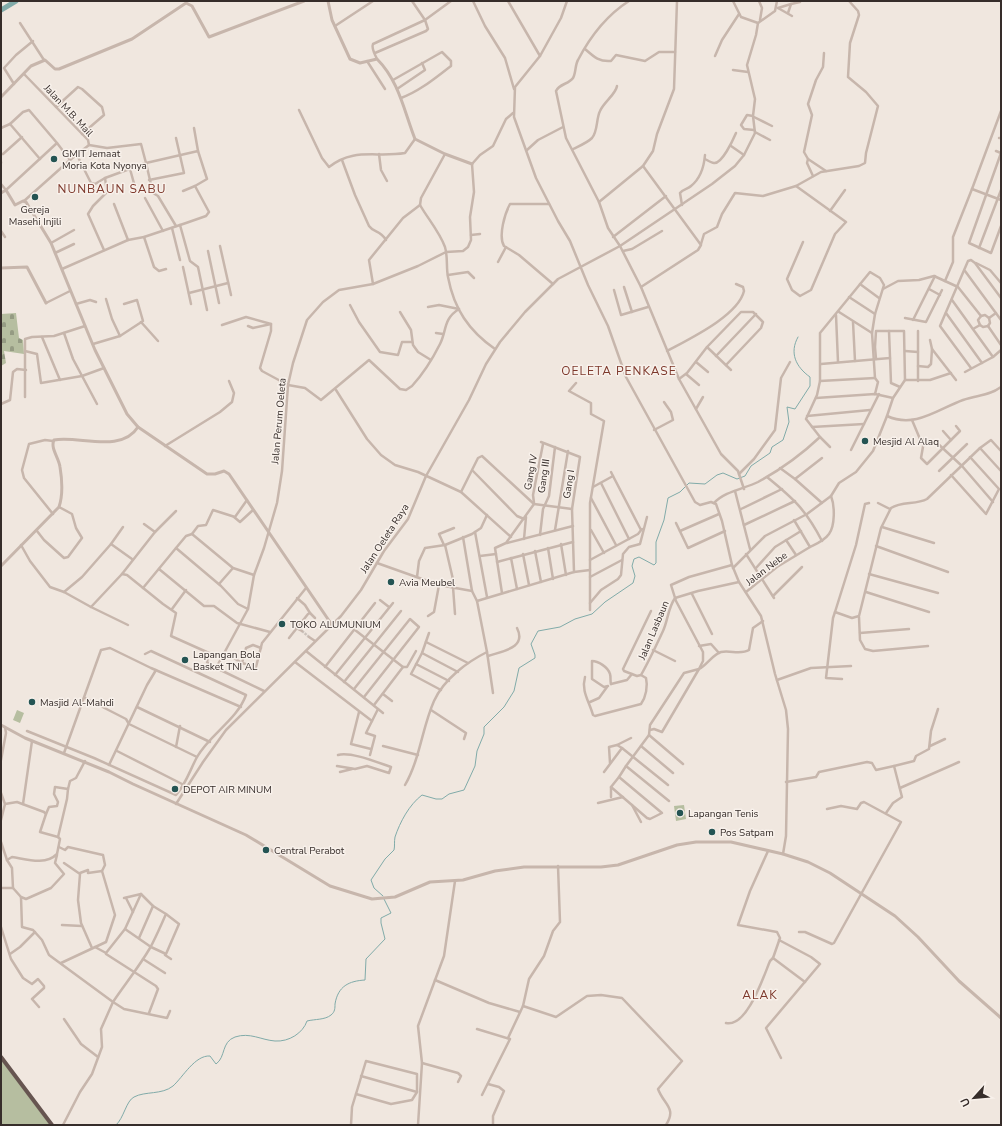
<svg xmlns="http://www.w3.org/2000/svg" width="1002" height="1126" font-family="'Nunito Sans',sans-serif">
<defs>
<pattern id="cemetery-stones" width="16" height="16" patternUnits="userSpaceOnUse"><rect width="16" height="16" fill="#b6bea0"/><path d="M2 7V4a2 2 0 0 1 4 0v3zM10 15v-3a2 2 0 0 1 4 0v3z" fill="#959b83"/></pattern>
</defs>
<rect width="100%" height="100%" fill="#f0e7df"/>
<g fill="#b6bea0">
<path d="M17,710L24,713L20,723L13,720Z"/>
<path d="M684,805L686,819L676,821L674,806Z"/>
<path d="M1,1059L50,1125H1Z"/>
</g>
<path fill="url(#cemetery-stones)" d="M16,313L19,338L23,340L24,354L4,351L6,363L1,366V314Z"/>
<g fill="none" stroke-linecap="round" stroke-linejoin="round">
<g stroke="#81aba9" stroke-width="1">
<path d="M383,896L374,888L371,880L385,859L394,850C395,846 394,842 395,837C400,822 409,805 422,795L436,799H442L449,794L464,790L475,766L477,751L484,734V727L504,707L514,691L519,668L535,658V655L531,644L538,631L560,627L575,619L592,614L605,602L633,583L635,576L632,566L634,559L639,557L654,565L656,563V542L664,520L668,498L680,492L689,483L705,484L717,475L723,473L737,479L745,476L751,466L770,453L772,447L783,440L789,422L787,407L795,409L810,386V377C796,367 789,353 798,337"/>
<path d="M116,1125C124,1118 126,1101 134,1097C145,1091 162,1095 173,1086C183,1077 195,1055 210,1056L216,1064C226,1057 221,1042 235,1037C250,1032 261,1040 275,1041C289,1042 303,1033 307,1021C315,1019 325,1020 331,1015C335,1012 335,1008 335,1004C338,986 349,981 365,980L366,959L385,939L381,923V918L391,913L384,899"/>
</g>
<path stroke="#81aba9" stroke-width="5" d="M1,10L16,1"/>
<path stroke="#cbc2bb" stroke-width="2.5" stroke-dasharray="2.5 1" stroke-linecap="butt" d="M302,631L309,637"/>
<g stroke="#c7b6ac" stroke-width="2.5">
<path d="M412,1L425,20L451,1"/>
<path d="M473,1L485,26L505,58L514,89"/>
<path d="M508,1L540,56"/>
<path d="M567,1L561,18L540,56L515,87L514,117L536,178L558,221L570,241L588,285L608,326L626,377L695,502L700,505L711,502L716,504L722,521L732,565L739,582L761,616L775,674L786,710L788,729L786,836L783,854"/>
<path d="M733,1L741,17L758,23L756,35L747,65L755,99L753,116L755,133L744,155L735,166L712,184L620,246L641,287L679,379L721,454L738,471L744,489"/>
<path d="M759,1L762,8L760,20"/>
<path d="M791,4L800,2"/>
<path d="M778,8L791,4L788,13"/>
<path d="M778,8L792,16"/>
<path d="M20,23L44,60"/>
<path d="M758,23L775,11L777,1"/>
<path d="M335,26L373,1"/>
<path d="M585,49C594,57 599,62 611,61L616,55L645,61L659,52H675"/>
<path d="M375,53L426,31L428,29L425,20L373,44C371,48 375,55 377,59"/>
<path d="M824,53L823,67L816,80L808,104L812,115L804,152L808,159L826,171"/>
<path d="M715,56L722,40L739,14"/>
<path d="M367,61L385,89"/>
<path d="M733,70L748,72"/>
<path d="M393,80L442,52L451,61V66C435,78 420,91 401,98"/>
<path d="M14,84L4,68L16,55L33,41"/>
<path d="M397,89L425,70L422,63"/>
<path d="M56,107L78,87L82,89L102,107L104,115L82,134"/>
<path d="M299,110L322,158L329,167C354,147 376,158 405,153L415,139"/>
<path d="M753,116L747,115L741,125L744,129L754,130"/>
<path d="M754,117L772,126"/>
<path d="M10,124L23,112L29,110L57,143"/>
<path d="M1,128L10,124L40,159"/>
<path d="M194,128L198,151"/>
<path d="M755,132L770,140"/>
<path d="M999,138H1001"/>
<path d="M731,146L744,155"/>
<path d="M573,149C579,146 587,143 592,138C598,131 596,119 600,111C604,102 616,94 617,86"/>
<path d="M527,150L538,140L563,127"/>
<path d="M996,151L1001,153"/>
<path d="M1001,153L969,243L991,253L1001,226"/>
<path d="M1,154H3L22,137"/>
<path d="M379,154L381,170L387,181"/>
<path d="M445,154L421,198L420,205C428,219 439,231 445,247C448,257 446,267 448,277C454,309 469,331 495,349"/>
<path d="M77,155L91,183L95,184L105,178L107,192L93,206L88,214L104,250"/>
<path d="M705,159C707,160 711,163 714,163C722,164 733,140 736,133"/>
<path d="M808,159L807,163L813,176"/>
<path d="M342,160L355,195L369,226C374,233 380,230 386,240"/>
<path d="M1,163V162"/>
<path d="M130,169L135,187"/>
<path d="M105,178L146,163L153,193L158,196L176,226"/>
<path d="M149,180L184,173L176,138"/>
<path d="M1,184L6,190L57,143L70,160L89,145L88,140L24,74"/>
<path d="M796,186L846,222L835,234L811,290L800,296L792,290L787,279L803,242"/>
<path d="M972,189L1001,111"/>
<path d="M183,191L195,186"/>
<path d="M145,198L163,231"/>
<path d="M24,201L70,160"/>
<path d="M599,202L643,166L653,151L657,134L674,89L677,1"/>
<path d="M114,204L128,240"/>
<path d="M549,204H510C505,213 498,236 504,246L519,255L553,284"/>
<path d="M682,205L680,193C683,189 688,189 691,186C701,178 704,167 705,155"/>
<path d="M830,211L845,190"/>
<path d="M180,225L190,261L198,267L207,310"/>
<path d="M172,228L180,260"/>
<path d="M1,231L5,237"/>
<path d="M471,235L480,234"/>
<path d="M144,237L154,267L159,271L166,269"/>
<path d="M613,237L666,196"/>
<path d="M51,243L74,230"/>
<path d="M701,244L704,234L717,227L722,214L735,193L763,196L796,186L821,172L859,166L865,163L866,153L878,106L866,92L848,77L850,43L859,15L858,11L849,1"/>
<path d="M220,246L231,295"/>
<path d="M979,248L1001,190"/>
<path d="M208,251L219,303"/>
<path d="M623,251L632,249L662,231"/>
<path d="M55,253L74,244"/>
<path d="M498,262L506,247"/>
<path d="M976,263L990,270L1001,283"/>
<path d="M183,267L191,304"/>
<path d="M62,269L128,240L144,237L186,223L206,216L209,212L195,186L207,179L198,151L146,163L141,144L107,148L89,145"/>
<path d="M965,271L1001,320"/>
<path d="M448,275L468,272L474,278"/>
<path d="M945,281L953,262V237L972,189L1001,200"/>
<path d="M373,284L369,260L403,218L420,205"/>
<path d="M860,284L879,298"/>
<path d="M624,287L632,312"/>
<path d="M641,287L698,250L701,245L643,166"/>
<path d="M883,289L898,281L919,280L934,276L958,287L981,316"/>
<path d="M929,289L940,295"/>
<path d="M614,290L621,315L648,307"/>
<path d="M189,293L228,283"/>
<path d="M849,297L875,314"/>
<path d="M952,300L993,357"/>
<path d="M46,303L70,291"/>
<path d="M76,304L90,300L96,302"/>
<path d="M350,305L359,322L380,352L398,355L402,342H412"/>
<path d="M428,307L439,305L459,309"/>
<path d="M400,312L411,330L413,345L418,352L431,360"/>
<path d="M839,312L872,333"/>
<path d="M946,313L982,363"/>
<path d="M836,315L838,362"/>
<path d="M981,316L985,315L989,318"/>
<path d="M905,318L926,322L942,290"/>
<path d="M989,318L996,313"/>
<path d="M913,320L935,276"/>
<path d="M141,322L158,341"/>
<path d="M853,322L855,361"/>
<path d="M271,324V331L260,368L262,371L288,385L305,388L321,400L369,360L400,389L406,390L412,386C423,374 433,358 440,344C447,330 443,319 459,309"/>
<path d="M222,325L246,317L271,324L253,328L248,326"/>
<path d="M980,325L978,320L981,316"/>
<path d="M980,325L983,327L988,326"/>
<path d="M85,326L54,336L32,337L25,339V351L37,354L41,383L82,376L104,368"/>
<path d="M988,326L1001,345"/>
<path d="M988,326L990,323L989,318"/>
<path d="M973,329L980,325"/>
<path d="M889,331L891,383L900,387"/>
<path d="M918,331V381"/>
<path d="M64,333L73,359L97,404"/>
<path d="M436,333L443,334"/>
<path d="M120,336L143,321L137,300L124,304"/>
<path d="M42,337L60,380"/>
<path d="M93,344L120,336L112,319L106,299"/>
<path d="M707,347L731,370"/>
<path d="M932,349L956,380"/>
<path d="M667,351C689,339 738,316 744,291L743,287L736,284"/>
<path d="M905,351L918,352"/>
<path d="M716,356L756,314"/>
<path d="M696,362L708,372"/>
<path d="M821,364L890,358"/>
<path d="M918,366L928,367L931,364L932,349L930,340"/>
<path d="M971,368L940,326L968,261L971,260L975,263L1001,298"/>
<path d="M965,372L993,357L1001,350"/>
<path d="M686,374L699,385"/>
<path d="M679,379L687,373L707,347L741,312H753L763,322L761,328L726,365"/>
<path d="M905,380H930L951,373"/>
<path d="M820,381L875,378"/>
<path d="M576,383L569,391L591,403V414L604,421L590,503V610"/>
<path d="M336,390L367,439L381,455L395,465L418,472L461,492L511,537"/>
<path d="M25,397V351"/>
<path d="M816,398L875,394L893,398"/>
<path d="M1,404L10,400L13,372L17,369L26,370"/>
<path d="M696,409L703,397"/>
<path d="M807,416L870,410"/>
<path d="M887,416C915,429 938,409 963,400C977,395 989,396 1001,387"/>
<path d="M912,420L920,439L936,442L962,466L993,502"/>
<path d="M812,427L864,424"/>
<path d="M654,430L673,420L671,412L664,402"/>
<path d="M943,431L951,440"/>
<path d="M820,437L830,447"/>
<path d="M53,441L45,440L29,444L22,470L24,478L53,514"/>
<path d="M924,441L921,458L927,464L960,431L956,426"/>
<path d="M165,446L220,412L232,402L234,393L229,381"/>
<path d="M980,448L991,440L1001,451"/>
<path d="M851,450L879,394"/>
<path d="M780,468L795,479L822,503"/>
<path d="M473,471L517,516L524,519"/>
<path d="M939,471L967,444"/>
<path d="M739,474L754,459L775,430L781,378L790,362"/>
<path d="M951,475L986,514L999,489L970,457"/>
<path d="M613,476L641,530"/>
<path d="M767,477C794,499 806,510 822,541"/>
<path d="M795,479L822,458"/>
<path d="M601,483L629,539"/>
<path d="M593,487L613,476L611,472"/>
<path d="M735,491L750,549"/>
<path d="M461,492L478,458L482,456L534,504L572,509"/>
<path d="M591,498L616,545"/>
<path d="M534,503L533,495L543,444"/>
<path d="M714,503C725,491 744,489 758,482C780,470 802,454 820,437L806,419L817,395L820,381V333L870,272L880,278L884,285L875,314L872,333L875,378L878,382L875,394"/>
<path d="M878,503L890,509"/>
<path d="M741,509L782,489"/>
<path d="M234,517L240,522L253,510"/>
<path d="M676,523L688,548L725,531"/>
<path d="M144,524L155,532L176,511"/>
<path d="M744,525L795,501"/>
<path d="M882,527L934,543"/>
<path d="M555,530L568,451"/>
<path d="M591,530L604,553"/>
<path d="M37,531L44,540L64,558L68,557L82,538L76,528L72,514L59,507"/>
<path d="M680,531L719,514"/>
<path d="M475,532L487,597"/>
<path d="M192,534L198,526L206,525L213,510L235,517L247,500"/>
<path d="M540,535L543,509L549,496L555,447"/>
<path d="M463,537L472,591"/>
<path d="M524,539L526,517"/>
<path d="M786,540L796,555"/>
<path d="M507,543L573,526"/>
<path d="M111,544L123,527"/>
<path d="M561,544L566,575"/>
<path d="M21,545L30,561L50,587L64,592L91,607L128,625"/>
<path d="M444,545L439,534L454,528"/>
<path d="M445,545L455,588"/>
<path d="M876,546L948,572"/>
<path d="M810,547C816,544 824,541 829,534C835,526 835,506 831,496"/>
<path d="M176,548L186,536L192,534L233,568L254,575"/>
<path d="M548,548L553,579"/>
<path d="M535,551L541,582"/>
<path d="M523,554L529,585"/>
<path d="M746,554L774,598"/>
<path d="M480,556L496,554"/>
<path d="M511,558L517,589"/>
<path d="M590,560L638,534L642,529"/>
<path d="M497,562L573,542"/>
<path d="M377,563L439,585L472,591L477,601L487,652C467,662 444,679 434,701C422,728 420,759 405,785"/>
<path d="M733,568L765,536L807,514L831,496L839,483L856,472L873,451L887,416L893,398L905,380L904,331H876L875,347L876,359"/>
<path d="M756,568L775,547L801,531"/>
<path d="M159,569L204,606H214L237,623L270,632"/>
<path d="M574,572L590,570"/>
<path d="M122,574L127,575L163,604L176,613L171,636L209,653L207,662L210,665L264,691"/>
<path d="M869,574L938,593"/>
<path d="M417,577L419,561L425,548L445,545L472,534L481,528L487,515"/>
<path d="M590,577L622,560"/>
<path d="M219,584L233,568"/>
<path d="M453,587L455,614"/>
<path d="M143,588L176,548L221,586L238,604L248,609"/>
<path d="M64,592L82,577L111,544L132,559"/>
<path d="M746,592L777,567L810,547L794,520"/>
<path d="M866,592L929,612"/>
<path d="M502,593L495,548L506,543L534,504"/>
<path d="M692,594L712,634"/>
<path d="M773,596L802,567"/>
<path d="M297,598L305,605L310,613"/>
<path d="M380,600L389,607"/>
<path d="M477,601L574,572L572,509L580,457L541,442"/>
<path d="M590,603L601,590L618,579L621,575L623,554L629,547L640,544L647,517"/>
<path d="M91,607L122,574L155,532"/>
<path d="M172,609L186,590"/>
<path d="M651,611L623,669L624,671L637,676L641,675C649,661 656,646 663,631C668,620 668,608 675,598L698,591L739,582"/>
<path d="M835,612L856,545L865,504L869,503"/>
<path d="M428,616L434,612L439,585"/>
<path d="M859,617L860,640L865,649L873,651L928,646"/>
<path d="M296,628L302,631"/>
<path d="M355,630L403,667"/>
<path d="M429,633L422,653L411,674L441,690"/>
<path d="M860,633L909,629"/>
<path d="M309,637L315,641"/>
<path d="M289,638L308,614L310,613L315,618"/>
<path d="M426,642L468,663"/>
<path d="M699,646L711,644L719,653"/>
<path d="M653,650L675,661"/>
<path d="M306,651L383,713"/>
<path d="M487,652L493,693"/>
<path d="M225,653L242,663L256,667L262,643L306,588"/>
<path d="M422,653L458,672"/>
<path d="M488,656C503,651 527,648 517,628"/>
<path d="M295,662L372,721L378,709"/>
<path d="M242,663L246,648L253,645L261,648"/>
<path d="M416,664L449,681"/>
<path d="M325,667L375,603"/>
<path d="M216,668L248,609L254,575L264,548L277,503L282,471L288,385L293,363L307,320L323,302L339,290L373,284L418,266L446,252L463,251L468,247L471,240L470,217L474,192L472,164L480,155L493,146L506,119L513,113"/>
<path d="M335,675L393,603"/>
<path d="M585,677C581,691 589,701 593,715L595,716L641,704C646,697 648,686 646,678L641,675"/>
<path d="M842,679L826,678L833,618L835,612L852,618L859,616L881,528L891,508C902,501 916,505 927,499L980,448L1001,471"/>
<path d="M777,680L811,668L851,666"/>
<path d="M344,682L401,611"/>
<path d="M611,684L627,680L632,674"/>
<path d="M608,686L604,687L592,679V661C598,661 608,667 610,674C611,677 610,681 611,684"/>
<path d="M354,689L410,619L419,627L364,697"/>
<path d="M383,694L392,701"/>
<path d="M85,698L126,719L129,724L197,757"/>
<path d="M590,702L599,698L607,687"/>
<path d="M374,705L403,667H407L416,651"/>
<path d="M137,707L210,742"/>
<path d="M431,710L466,733L464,739"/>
<path d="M359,712L351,744L371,749"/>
<path d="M650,730L654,729L662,732L699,669C707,665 713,654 721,652C730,650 741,655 749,650L753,628L763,621"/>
<path d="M27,731L94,758L176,795C186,784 190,770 197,757C210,734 237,720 246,695L151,651L145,654"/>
<path d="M649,735L683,764"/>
<path d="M617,745L631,738"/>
<path d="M383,746L418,755"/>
<path d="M641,746L673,773"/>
<path d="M930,746L945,739"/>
<path d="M176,747L180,726"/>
<path d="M117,751L184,785"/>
<path d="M64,753L101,650L110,648L151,668L241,707"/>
<path d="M370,755L375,736L366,733L372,721"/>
<path d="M1,760L6,733L5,727"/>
<path d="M610,763L609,747L617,745L622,748"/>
<path d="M109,765L147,685L156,670"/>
<path d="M337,766L355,769L367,766L389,773L391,767C379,763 350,751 338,755"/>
<path d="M340,772L352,769"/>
<path d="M604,772L622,748L668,785"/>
<path d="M786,782L816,777L819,772L867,762L872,763L876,770L894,766"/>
<path d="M611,787L647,818L650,819L662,813L619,777L626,766"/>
<path d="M900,788L959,762"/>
<path d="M1,793L5,804L1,820"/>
<path d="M611,797V787L619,777"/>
<path d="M669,801L626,766L649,735L650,725L684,673L699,669L703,661V652L676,601L671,585L689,577L732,565"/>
<path d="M598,803L623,797"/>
<path d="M5,804L17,802L44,812L46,814L40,832L58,837L60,839L57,854C45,866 26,859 12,857L7,860"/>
<path d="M23,804L32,741"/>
<path d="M176,804L203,762L226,730L341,616L361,590L384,551L408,519L426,476L469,400L486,364L500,342L525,312L558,279L620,246L608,228L599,202L566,138L556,91C559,84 569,84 573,78C576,73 575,65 578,60C590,37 607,15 629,1"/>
<path d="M632,805L641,822"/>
<path d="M886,813L893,803L902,797L894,766L914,761L916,756L929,749L931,731L938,709"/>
<path d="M46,814L49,807L57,806L58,802L54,794L55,787L68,789L70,781L76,778L85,761"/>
<path d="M58,837L67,799L68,789"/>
<path d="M1,842L7,860L12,868L13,888H1"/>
<path d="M59,847L65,850L68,847L103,855L105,865L102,871"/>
<path d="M768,851L750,891L738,925L777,932L780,938L773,958L805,982"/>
<path d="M64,863L80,874L78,900L81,923L92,948"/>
<path d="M13,888L21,897L26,899L51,888L64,874L55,863L57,855"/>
<path d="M21,897L22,927L33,930L42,940L49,955L113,1002L101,1029L102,1047L92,1074L80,1092L63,1125"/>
<path d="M124,898L141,894L153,906"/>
<path d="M126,898L133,912"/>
<path d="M62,925L82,926"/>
<path d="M1,927L11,959L23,978L32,984L38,979L44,986V988L32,999L39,1007"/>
<path d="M125,929L141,894"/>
<path d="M799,932H805L832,944L834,943L901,822L864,802L861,803L857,809L841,806L827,809"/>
<path d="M139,938L153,906L166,914"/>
<path d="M779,940L811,957L820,964L766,1028L781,1058"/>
<path d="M95,947L106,953"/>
<path d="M10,954L20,947L35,932"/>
<path d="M165,955L171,959"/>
<path d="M143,959L165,973"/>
<path d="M61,963L106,942L115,915L102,871L88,873V870L80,873"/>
<path d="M435,980L489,1003L520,1012"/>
<path d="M523,1006L556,1017L587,996L601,995L622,998L682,1061L658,1089C664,1105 677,1108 666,1125"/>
<path d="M149,1013L158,989L156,986L106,954V953L125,929L151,947L166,954L179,924L166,914C161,925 156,937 150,948C139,967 125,984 113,1002L124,1009L167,1018L170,1011"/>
<path d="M64,1019L81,1044L98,1057"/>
<path d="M726,1023C747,1028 764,975 770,961L773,958"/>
<path d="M477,1029L510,1039L482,1095"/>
<path d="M508,1038L523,1006L529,979L544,956L553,931L560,922L558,866"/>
<path d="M422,1063L458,1073L461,1076L458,1082"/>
<path d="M488,1084L499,1087L504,1091L493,1116V1125"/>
<path d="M356,1094L391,1104L412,1100L417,1092L361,1076"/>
<path d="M351,1125L352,1107L366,1061L417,1074V1092"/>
<path d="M418,1125L422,1063L418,1026L444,956L455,881"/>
</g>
<g stroke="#c7b6ac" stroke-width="3">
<path d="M328,1L332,20L350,59L360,63L377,59C399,81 404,111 415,139L445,154L472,164"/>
<path d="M1,97L31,66L45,60L55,69H59L132,39L186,3L192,6L209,37L304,1"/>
<path d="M1,193L6,190L15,205L23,201L26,202L51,243L95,350L127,414L138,427L207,474H215L224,471L229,474L332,625"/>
<path d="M1,268L27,267L46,303"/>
<path d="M1,566L59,507C63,495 62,479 60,467C59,458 50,448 54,440C78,435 121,454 138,427"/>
<path d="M1,725L25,738L109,772L133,784L246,835L330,886L372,899L395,897L430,882L463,880L495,871L524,867H601L618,865L677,845L696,842H731L783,854L808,862L830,873L895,916L918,937L959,981L1001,1018"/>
</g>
<path stroke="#665550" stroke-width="4" d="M1,1057L52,1125"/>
</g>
<g fill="#245453" stroke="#f8f1eb" stroke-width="1.5">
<circle cx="54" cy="159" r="4"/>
<circle cx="35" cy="197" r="4"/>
<circle cx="865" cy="441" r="4"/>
<circle cx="391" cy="582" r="4"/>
<circle cx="282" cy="624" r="4"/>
<circle cx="185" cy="660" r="4"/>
<circle cx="32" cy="702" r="4"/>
<circle cx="175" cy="789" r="4"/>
<circle cx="680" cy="813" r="4"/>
<circle cx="712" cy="832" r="4"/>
<circle cx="266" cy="850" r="4"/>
</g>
<g text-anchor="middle" stroke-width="3" stroke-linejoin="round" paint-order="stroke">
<g font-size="10" fill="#362d2a" stroke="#f8f1eb">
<text transform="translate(69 110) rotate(47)" y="4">Jalan M.B. Mail</text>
<text transform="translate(278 421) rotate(-85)" y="4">Jalan Perum Oeleta</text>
<text transform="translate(530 472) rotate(-80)" y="4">Gang IV</text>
<text transform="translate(543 476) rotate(-82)" y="4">Gang III</text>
<text transform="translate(568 484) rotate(-81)" y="4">Gang I</text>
<text transform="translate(384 538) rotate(-57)" y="4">Jalan Oeleta Raya</text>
<text transform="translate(766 568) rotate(-37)" y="4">Jalan Nebe</text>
<text transform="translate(653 630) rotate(-67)" y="4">Jalan Lasbaun</text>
</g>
<g font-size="10" fill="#362d2a" stroke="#f8f1eb" text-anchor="start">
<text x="62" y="157">GMIT Jemaat<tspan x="62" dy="12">Moria Kota Nyonya</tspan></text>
<text x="35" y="213" text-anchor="middle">Gereja<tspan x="35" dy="12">Masehi Injili</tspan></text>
<text x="873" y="445">Mesjid Al Alaq</text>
<text x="399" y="586">Avia Meubel</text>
<text x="290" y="628">TOKO ALUMUNIUM</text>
<text x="193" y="658">Lapangan Bola<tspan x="193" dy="12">Basket TNI AL</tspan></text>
<text x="40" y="706">Masjid Al-Mahdi</text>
<text x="183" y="793">DEPOT AIR MINUM</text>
<text x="688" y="817">Lapangan Tenis</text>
<text x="720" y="836">Pos Satpam</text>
<text x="274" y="854">Central Perabot</text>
</g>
<g font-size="12" letter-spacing="1" fill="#7d382b" stroke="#f8f1eb">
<text x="112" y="193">NUNBAUN SABU</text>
<text x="619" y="375">OELETA PENKASE</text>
<text x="760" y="999">ALAK</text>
</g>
</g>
<rect width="1002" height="1126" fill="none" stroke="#362d2a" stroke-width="4"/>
<g transform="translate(974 1098) rotate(243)" stroke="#f8f1eb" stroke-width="3" paint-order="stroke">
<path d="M0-3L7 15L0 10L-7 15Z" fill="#362d2a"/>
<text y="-6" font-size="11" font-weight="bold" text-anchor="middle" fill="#362d2a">U</text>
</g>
</svg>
